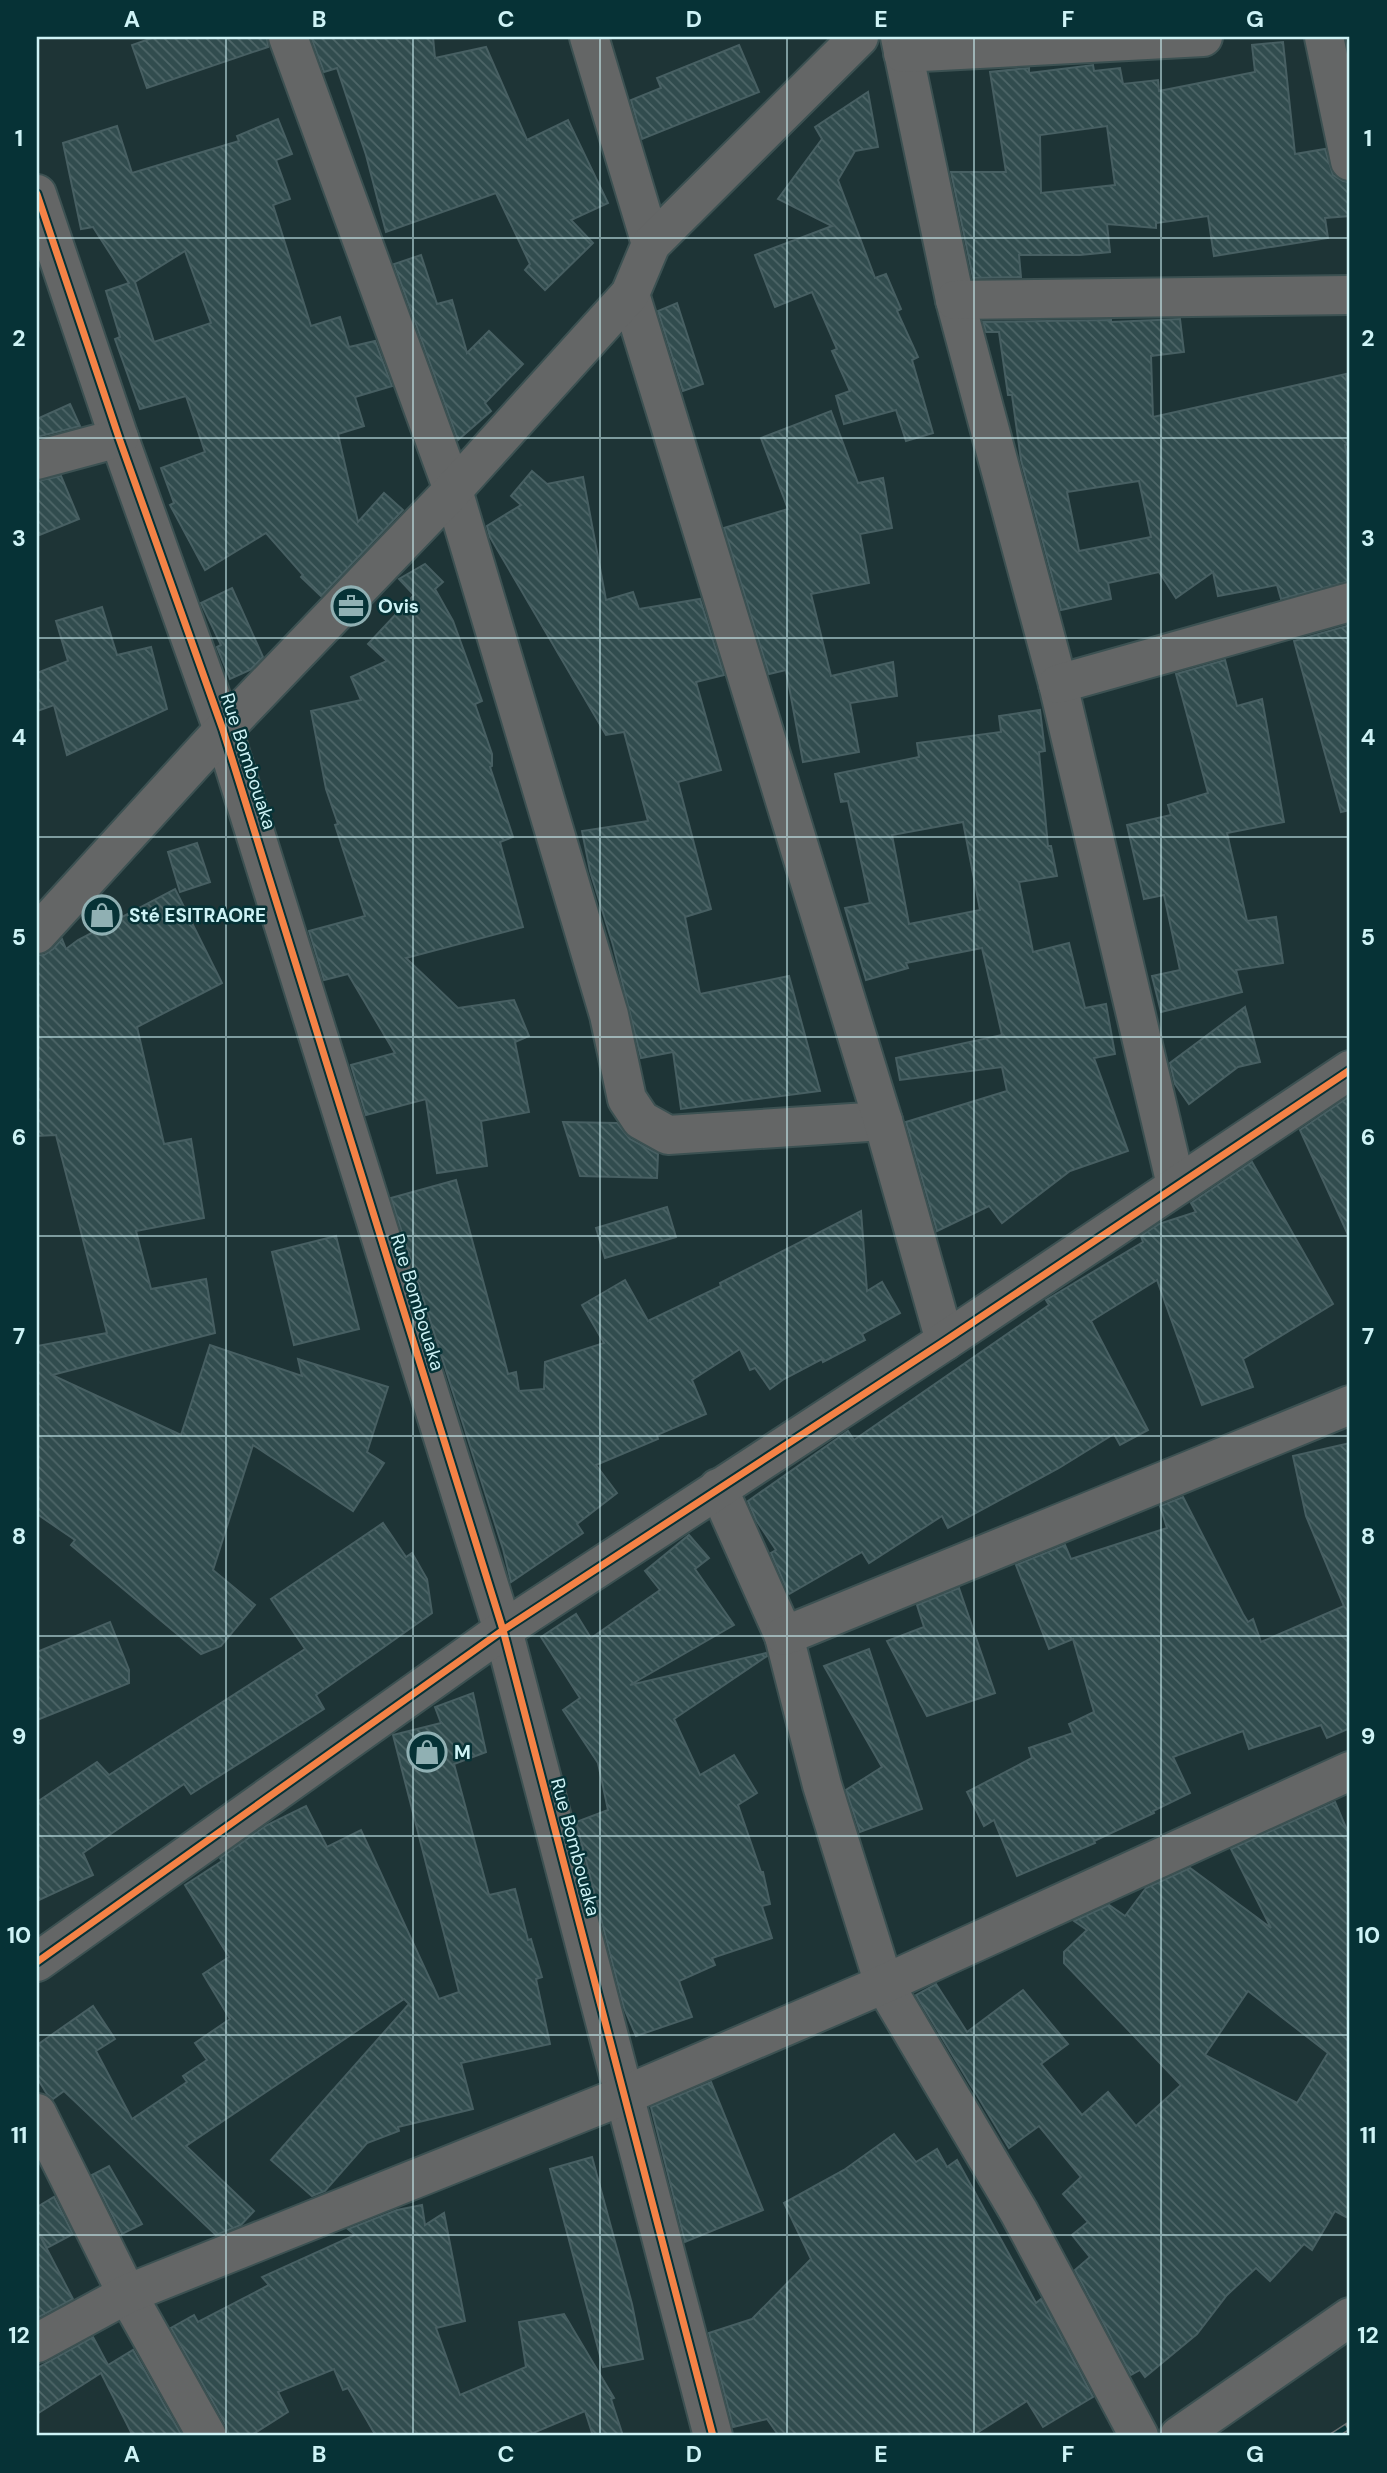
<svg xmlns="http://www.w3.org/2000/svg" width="1387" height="2473" font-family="'DM Sans',sans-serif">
<defs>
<pattern id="building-back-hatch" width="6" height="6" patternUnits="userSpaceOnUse" patternTransform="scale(1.75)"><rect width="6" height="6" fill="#314c4e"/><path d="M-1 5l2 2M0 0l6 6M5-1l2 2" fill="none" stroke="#4e6668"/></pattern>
</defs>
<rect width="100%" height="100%" fill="#1e3436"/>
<g fill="url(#building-back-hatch)" stroke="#475f62" stroke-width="2" fill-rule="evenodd">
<path d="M155,37H267L268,47L147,88L132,45Z"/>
<path d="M311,37H433L435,58L486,47L527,140L568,120L608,203L571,220L593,243L545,290L525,270L530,264L496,193L386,232L366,155L337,68L324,72Z"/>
<path d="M1283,42L1295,154L1325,149L1333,175L1343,181L1350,182V216L1325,218L1328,238L1214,256L1208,216L1156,223V228L1107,224L1110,252L1080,255H1019L1021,277L973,278L951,172H1006L990,72L1029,68V73L1093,65L1094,71L1120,68L1123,84L1158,80L1159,91L1255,72L1252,45ZM1107,126L1115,185L1041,193L1040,135Z"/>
<path d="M739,45L759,92L642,139L631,100L661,88L657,78Z"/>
<path d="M868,92L878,147L855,151L838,180L875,278L886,274L901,309L897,311L918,357L912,360L933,433L906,441L896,410L844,424L836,396L850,391L832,351L837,349L812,292L775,307L755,255L832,226L778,199L822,139L815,127Z"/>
<path d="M278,119L292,154L276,160L290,199L273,205L311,326L340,317L349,347L375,341L392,386L355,397L364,426L338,434L358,522L384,493L403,510L321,596L301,577L303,575L266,533L205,570L170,505L174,503L161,468L205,452L186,396L140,409L115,339L120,337L106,291L129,283L93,227L81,229L63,143L117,126L132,173L239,141L237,136ZM185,251L211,323L154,342L135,282Z"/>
<path d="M421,255L437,304L452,300L467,353L489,331L523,364L485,403L491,411L458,440L394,264Z"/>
<path d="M677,303L703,384L683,391L658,311Z"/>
<path d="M1180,319L1184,352L1151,356L1153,417L1346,374L1350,400V444L1345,445L1350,477V581L1281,599L1277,585L1218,596L1213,572L1176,598L1159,572L1108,583L1111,599L1061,610L1021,460L1012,395H1008L999,332H986L983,322L1111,320V322ZM1139,481L1151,537L1079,551L1067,492Z"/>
<path d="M70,404L80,426L37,437V419Z"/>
<path d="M831,411L858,483L883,478L892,528L860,534L869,583L811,594L831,676L893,662L897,696L850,703L859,752L803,762L786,670L769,674L724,528L788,509L761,438Z"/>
<path d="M532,471L547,484L583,477L606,600L633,592L639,609L700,599L724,675L696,682L721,770L678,782L711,909L685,917L700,994L789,976L820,1091L681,1109L673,1052L641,1058L613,945L590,871L582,831L648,821L624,732L606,735L490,537L487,526L521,505L511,496Z"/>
<path d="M61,476L79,519L37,536V481Z"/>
<path d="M425,564L443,582L435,589L453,621L482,701L475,704L492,754V766L490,767L513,837L500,842L523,927L406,958L458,1008L514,1000L529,1036L515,1042L529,1112L481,1121L487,1166L437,1173L426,1099L366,1115L351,1065L395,1053L348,974L324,980L309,931L365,916L335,825L338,824L326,789L311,711L361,700L351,677L387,661L368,644L414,595L399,579Z"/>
<path d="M232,588L263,657L250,670L230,679L217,647L221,645L201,603Z"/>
<path d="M102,607L117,655L151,647L167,709L67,755L54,705L37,711V673L68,661L56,621Z"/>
<path d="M1350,625V810L1341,812L1294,641Z"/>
<path d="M1225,660L1237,706L1262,699L1284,822L1227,833L1247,921L1276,917L1283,963L1236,970L1242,992L1161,1012L1152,976L1180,970L1164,895L1144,899L1127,825L1171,815L1168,805L1208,793L1176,674Z"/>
<path d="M1040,710L1045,751L1039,752L1048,846H1051L1057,876L1019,882L1033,952L1069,943L1085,1008L1106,1004L1115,1054L1094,1058L1128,1151L1070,1171L1002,1223L989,1206L937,1231L906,1122L1007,1091L1002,1067L900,1080L896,1058L1002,1035L982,948L906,963L908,968L866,980L845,908L870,903L848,801L841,802L835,774L919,757L917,743L1001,732L999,716ZM963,822L980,910L909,924L892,835Z"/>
<path d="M197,843L210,882L180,892L168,852Z"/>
<path d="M175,889L222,983L137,1027L164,1144L191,1139L204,1218L136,1231L151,1289L206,1279L215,1333L52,1375L181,1435L210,1345L302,1376L298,1359L388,1387L367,1452L384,1463L353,1511L253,1445L213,1570L255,1605L221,1646L201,1654L71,1545L75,1540L37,1514V1346L107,1333L56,1135L37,1136V955H44L53,949L62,939L66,949L78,940Z"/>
<path d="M1245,1007L1260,1062L1238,1067L1189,1104L1175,1084L1170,1063Z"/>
<path d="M1350,1096V1239L1300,1130Z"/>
<path d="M563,1122L617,1123L630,1139L658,1154L657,1178L580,1176Z"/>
<path d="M1252,1162L1333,1304L1243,1359L1253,1387L1202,1405L1157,1280L1091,1321L1148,1430L1120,1445L1114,1434L1059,1468L948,1528L942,1516L869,1563L862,1552L789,1594L771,1553L776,1550L756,1520L748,1501L848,1431L854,1440L1049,1305L1046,1300L1143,1242L1141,1236L1159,1224L1196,1212L1191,1203Z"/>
<path d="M456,1180L508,1374L516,1372L519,1391L544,1389L545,1362L604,1343L582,1305L625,1280L648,1321L721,1286L720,1283L861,1211L867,1291L882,1282L900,1313L862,1334L865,1340L823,1362L822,1359L784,1379L770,1389L755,1368L750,1370L740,1349L692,1380L706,1414L657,1435L658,1439L596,1465L617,1493L577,1524L583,1533L511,1582L503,1549L391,1198Z"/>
<path d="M667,1207L676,1237L605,1258L596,1228Z"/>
<path d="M336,1236L359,1329L294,1345L272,1252Z"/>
<path d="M1350,1443V1728L1327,1738L1321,1725L1249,1749L1243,1731L1173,1757L1190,1793L1153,1811L1154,1813L1094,1841L1095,1843L1017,1876L994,1820L984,1826L967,1792L1032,1758L1029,1748L1073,1733L1069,1724L1094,1712L1073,1639L1049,1649L1016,1565L1065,1545L1071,1559L1167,1528L1160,1506L1183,1497L1243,1614L1248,1622L1253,1619L1261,1642L1344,1606L1306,1516L1293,1456Z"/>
<path d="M383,1523L406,1557L412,1553L427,1579L432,1613L316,1695L324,1709L191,1794L184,1784L83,1853L93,1875L37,1901V1802L97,1762L109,1775L305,1649L271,1599Z"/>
<path d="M689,1535L709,1558L695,1569L734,1625L630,1685L766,1653L767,1656L674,1719L700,1775L734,1755L757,1793L738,1805L761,1872H763L770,1904L762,1906L772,1938L712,1958L715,1965L679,1981L692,2017L636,2036L624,2008L576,1822L608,1810L598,1763L563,1710L580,1698L541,1637L576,1614L591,1638L660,1590L645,1571Z"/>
<path d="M959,1588L995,1693L927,1716L887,1641L924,1627L917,1605Z"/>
<path d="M110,1622L129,1670V1683L37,1720V1652Z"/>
<path d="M869,1649L922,1809L860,1832L846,1790L882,1767L824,1666Z"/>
<path d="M473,1693L486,1752L454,1764L489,1895L515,1889L528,1940L531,1939L542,1977L536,1979L550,2044L461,2063L473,2109L398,2127L399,2131L367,2143L325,2191L312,2196L271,2160L409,2004L404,1999L186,2146L254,2211L241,2225L216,2235L64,2091L53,2099L47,2094L37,2078V2045L93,2006L115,2039L96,2051L132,2119L187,2082L183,2076L207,2060L195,2043L230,2019L203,1974L229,1957L185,1885L222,1861L220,1858L267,1825L306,1806L327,1847L361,1830L439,1999L459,1992L393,1735L441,1723L435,1707Z"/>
<path d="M1335,1802L1350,1837V2219L1335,2211L1312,2250L1304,2244L1270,2281L1256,2268L1227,2295L1197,2334L1145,2377L1140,2370L1131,2375L1075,2270L1090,2257L1072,2235L1088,2222L1063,2194L1081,2177L1039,2126L1009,2148L916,1995L936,1984L967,2032L1023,1990L1068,2044L1041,2064L1082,2115L1108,2092L1136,2126L1181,2085L1064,1963V1952L1087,1930L1074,1921L1109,1905L1125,1916L1146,1888L1190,1868L1271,1928L1231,1849ZM1248,1991L1328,2053L1297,2103L1205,2055Z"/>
<path d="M711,2082L763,2210L685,2242L651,2107Z"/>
<path d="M894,2134L916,2162L937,2149L947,2167L957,2160L1036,2303L1041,2299L1093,2397L1043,2427L1027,2401L972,2436H779L767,2419L733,2427L709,2333L752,2319L811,2259L784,2203L844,2170Z"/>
<path d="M592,2157L632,2304L643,2359L603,2367L550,2169Z"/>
<path d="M109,2166L142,2224L122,2234L92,2175Z"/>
<path d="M54,2197L73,2234L47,2248L37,2230L73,2299L39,2317L37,2314V2207Z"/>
<path d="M422,2205L425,2225L444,2213L465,2321L436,2328L460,2395L526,2367L519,2322L564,2314L614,2398L611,2399L623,2436H593L585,2411L526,2436H376L348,2388L343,2390L334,2369L278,2392L288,2412L250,2436H229L226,2425L171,2328L194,2315L198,2322L269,2285L262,2277L355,2235L348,2229L397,2210Z"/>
<path d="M93,2337L108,2365L133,2350L182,2436H133L101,2373L37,2414V2368Z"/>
</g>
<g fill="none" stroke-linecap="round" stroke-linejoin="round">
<g stroke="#3c5152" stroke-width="42">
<g id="minor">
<path d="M288,37L453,490L609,1015L627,1099L641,1120L668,1135L883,1121"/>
<path d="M589,37L651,244"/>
<path d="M900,37L955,300L1058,684L1176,1185"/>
<path d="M1324,37L1350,161"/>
<path d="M903,53L1203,37"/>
<path d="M37,194L119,438L223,730L503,1630L713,2436"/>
<path d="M630,294L883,1121L945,1341"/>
<path d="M955,300L1350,295"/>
<path d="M37,460L119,438"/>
<path d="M1058,684L1350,602"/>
<path d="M37,934L223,730L453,490L630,294L651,244L859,37"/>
<path d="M718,1488L784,1636L822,1785L884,1984L1019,2212L1139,2436"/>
<path d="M784,1636L1350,1405"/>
<path d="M37,1962L503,1630L945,1341L1350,1070"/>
<path d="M37,2113L127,2294L207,2436"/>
<path d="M37,2343L127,2294L625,2095L884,1984L1350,1771"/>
<path d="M1179,2436L1350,2317"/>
</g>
</g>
<use href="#minor" stroke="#646666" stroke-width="38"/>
<g stroke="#696e6f" stroke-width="8">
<path id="rail" d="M1333,2436L1350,2425"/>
</g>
<use href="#rail" stroke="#063236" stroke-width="5" stroke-dasharray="16" stroke-linecap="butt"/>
<g stroke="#063236" stroke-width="11">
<g id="cycleway">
<path d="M37,194L119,438L223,730L503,1630L713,2436"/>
<path d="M37,1962L503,1630L945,1341L1350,1070"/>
</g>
</g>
<use href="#cycleway" stroke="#f48246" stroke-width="7"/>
</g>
<path fill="none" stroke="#cef3f6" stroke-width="2" stroke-opacity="0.55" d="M226,37V2436M413,37V2436M600,37V2436M787,37V2436M974,37V2436M1161,37V2436M37,238H1350M37,438H1350M37,638H1350M37,837H1350M37,1037H1350M37,1236H1350M37,1436H1350M37,1636H1350M37,1836H1350M37,2035H1350M37,2235H1350"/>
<defs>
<g id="office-ring" transform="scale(2.0125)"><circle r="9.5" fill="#063236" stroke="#90b0b3" stroke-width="1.5"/><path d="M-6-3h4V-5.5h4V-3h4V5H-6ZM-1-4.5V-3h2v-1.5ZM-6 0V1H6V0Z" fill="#90b0b3"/></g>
<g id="shop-ring" transform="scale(2.0125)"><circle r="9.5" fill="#063236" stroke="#90b0b3" stroke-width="1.5"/><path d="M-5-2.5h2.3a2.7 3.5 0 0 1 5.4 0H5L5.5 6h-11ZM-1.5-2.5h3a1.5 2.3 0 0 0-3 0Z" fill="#90b0b3"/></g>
</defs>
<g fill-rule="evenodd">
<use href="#office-ring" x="351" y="606"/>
<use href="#shop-ring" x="102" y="915"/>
<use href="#shop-ring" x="427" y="1752"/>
</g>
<g text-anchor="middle" stroke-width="5" stroke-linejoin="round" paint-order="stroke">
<g font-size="19" font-weight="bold" fill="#cef3f6" stroke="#063236" text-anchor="start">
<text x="378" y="613">Ovis</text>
<text x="129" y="922">Sté ESITRAORE</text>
<text x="454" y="1759">M</text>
</g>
<g font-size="19" fill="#cef3f6" stroke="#063236">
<text transform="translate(249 761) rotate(72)" y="7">Rue Bombouaka</text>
<text transform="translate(418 1302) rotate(73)" y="7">Rue Bombouaka</text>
<text transform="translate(576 1847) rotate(75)" y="7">Rue Bombouaka</text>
</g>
</g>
<rect width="1387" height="2473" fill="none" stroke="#063236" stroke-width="77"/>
<rect x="38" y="38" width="1310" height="2396" fill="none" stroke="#cef3f6" stroke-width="2.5"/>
<g font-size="23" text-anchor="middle" font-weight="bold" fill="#cef3f6">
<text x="132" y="27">A</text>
<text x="319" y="27">B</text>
<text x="506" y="27">C</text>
<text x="694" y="27">D</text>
<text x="881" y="27">E</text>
<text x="1068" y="27">F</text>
<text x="1255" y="27">G</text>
<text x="19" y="146">1</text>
<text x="1368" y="146">1</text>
<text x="19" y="346">2</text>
<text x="1368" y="346">2</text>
<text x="19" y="546">3</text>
<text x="1368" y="546">3</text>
<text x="19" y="745">4</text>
<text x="1368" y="745">4</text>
<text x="19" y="945">5</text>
<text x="1368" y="945">5</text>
<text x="19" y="1145">6</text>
<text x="1368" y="1145">6</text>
<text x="19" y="1344">7</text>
<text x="1368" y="1344">7</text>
<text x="19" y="1544">8</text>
<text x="1368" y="1544">8</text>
<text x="19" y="1744">9</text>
<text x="1368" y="1744">9</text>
<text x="19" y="1943">10</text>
<text x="1368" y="1943">10</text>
<text x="19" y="2143">11</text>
<text x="1368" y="2143">11</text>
<text x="19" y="2343">12</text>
<text x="1368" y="2343">12</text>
<text x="132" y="2462">A</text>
<text x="319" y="2462">B</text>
<text x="506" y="2462">C</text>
<text x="694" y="2462">D</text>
<text x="881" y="2462">E</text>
<text x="1068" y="2462">F</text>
<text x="1255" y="2462">G</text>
</g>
</svg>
